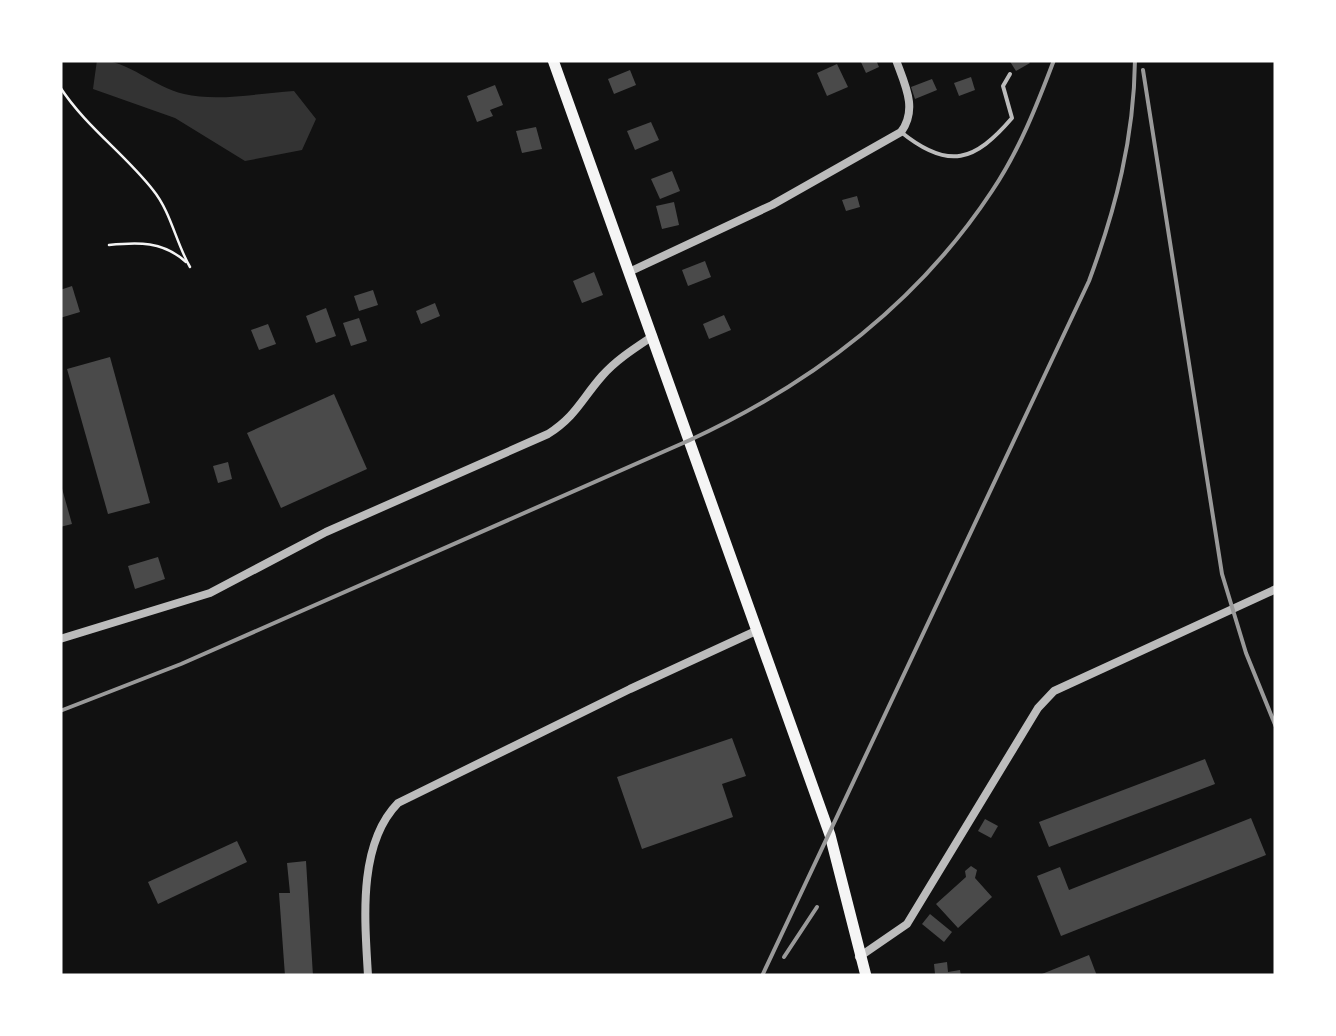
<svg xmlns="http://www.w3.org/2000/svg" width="1336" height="1036" font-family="'Noto Sans',sans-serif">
<rect width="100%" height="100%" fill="#111"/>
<path fill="#333" d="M97,60C129,60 153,87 184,94C218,102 260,93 294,91L316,119L302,150L245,161L175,118L93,89Z"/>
<g fill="#4a4a4a">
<path d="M860,60H876L879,67L866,73Z"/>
<path d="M1009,60H1028L1030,63L1016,71Z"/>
<path d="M837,64L848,87L827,96L817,73Z"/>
<path d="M630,70L636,85L614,94L608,79Z"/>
<path d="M971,77L975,90L959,96L954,83Z"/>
<path d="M932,79L937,90L915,99L911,87Z"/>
<path d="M495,85L503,105L490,110L493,116L477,122L467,96Z"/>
<path d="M651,122L659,140L635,150L627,131Z"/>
<path d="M536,127L542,149L522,153L516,131Z"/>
<path d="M672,171L680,191L660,199L651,179Z"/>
<path d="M857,196L860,207L846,211L842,200Z"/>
<path d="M674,202L679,225L662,229L656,206Z"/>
<path d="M705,261L711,277L688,286L682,270Z"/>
<path d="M594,272L603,295L582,303L573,281Z"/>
<path d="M72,286L80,312L60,318V290Z"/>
<path d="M373,290L378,305L359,311L354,296Z"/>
<path d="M435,303L440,316L421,324L416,311Z"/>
<path d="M326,308L336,336L316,343L306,316Z"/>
<path d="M724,315L731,330L709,339L703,324Z"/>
<path d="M359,318L367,341L351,346L343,323Z"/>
<path d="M268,324L276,344L259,350L251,330Z"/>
<path d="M110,357L150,503L108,514L67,369Z"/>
<path d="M334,394L367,469L281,508L247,433Z"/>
<path d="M228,462L232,479L218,483L213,466Z"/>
<path d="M61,485L72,524L60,527V486Z"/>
<path d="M158,557L165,579L135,589L128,566Z"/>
<path d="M732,738L746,776L722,784L733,817L642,849L617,777Z"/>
<path d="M1205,759L1215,784L1049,847L1039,822Z"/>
<path d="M1251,818L1266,855L1061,936L1037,876L1060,867L1069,890Z"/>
<path d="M985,819L998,826L991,838L978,831Z"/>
<path d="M237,841L247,862L158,904L148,882Z"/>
<path d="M306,861L313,976H285L279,893H290L287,863Z"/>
<path d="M971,866L977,870L975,878L992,897L958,928L936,904L966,877L965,871Z"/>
<path d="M930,914L952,932L944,942L922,924Z"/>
<path d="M1089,955L1097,976H1037Z"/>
<path d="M947,962L948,972L960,970L961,976L935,974L934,964Z"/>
</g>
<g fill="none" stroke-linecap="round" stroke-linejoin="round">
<g stroke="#f5f5f5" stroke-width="2.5">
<path d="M60,87C86,127 124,153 153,190C171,212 176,243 190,267"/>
<path d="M109,245C138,242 163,241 186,262"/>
</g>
<path stroke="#bcbcbc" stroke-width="4" d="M901,132C949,171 975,161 1012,118L1003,86L1010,74"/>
<g stroke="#bcbcbc" stroke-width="8">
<path d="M629,272L772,205L901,132C918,109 905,85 896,60"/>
<path d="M60,639L210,593L326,532L548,434C576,416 581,400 602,376C616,360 635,348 653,336"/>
<path d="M859,957L907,924L1038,708L1054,691L1276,589"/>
<path d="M368,976C365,922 357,845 398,803L630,689L758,630"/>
</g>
<path stroke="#f5f5f5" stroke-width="11" d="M553,60L830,835L866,976"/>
<g stroke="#9a9a9a" stroke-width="4">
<path d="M1143,70L1222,574L1246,653L1276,727"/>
<path d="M60,711L181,664L690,440C811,384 918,303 992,191C1019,151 1037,105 1054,60"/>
<path d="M784,957L817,907"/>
<path d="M762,976L1089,281C1116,208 1134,138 1135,60"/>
</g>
</g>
<rect width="1336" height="1036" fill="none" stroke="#ffffff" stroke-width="125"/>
</svg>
